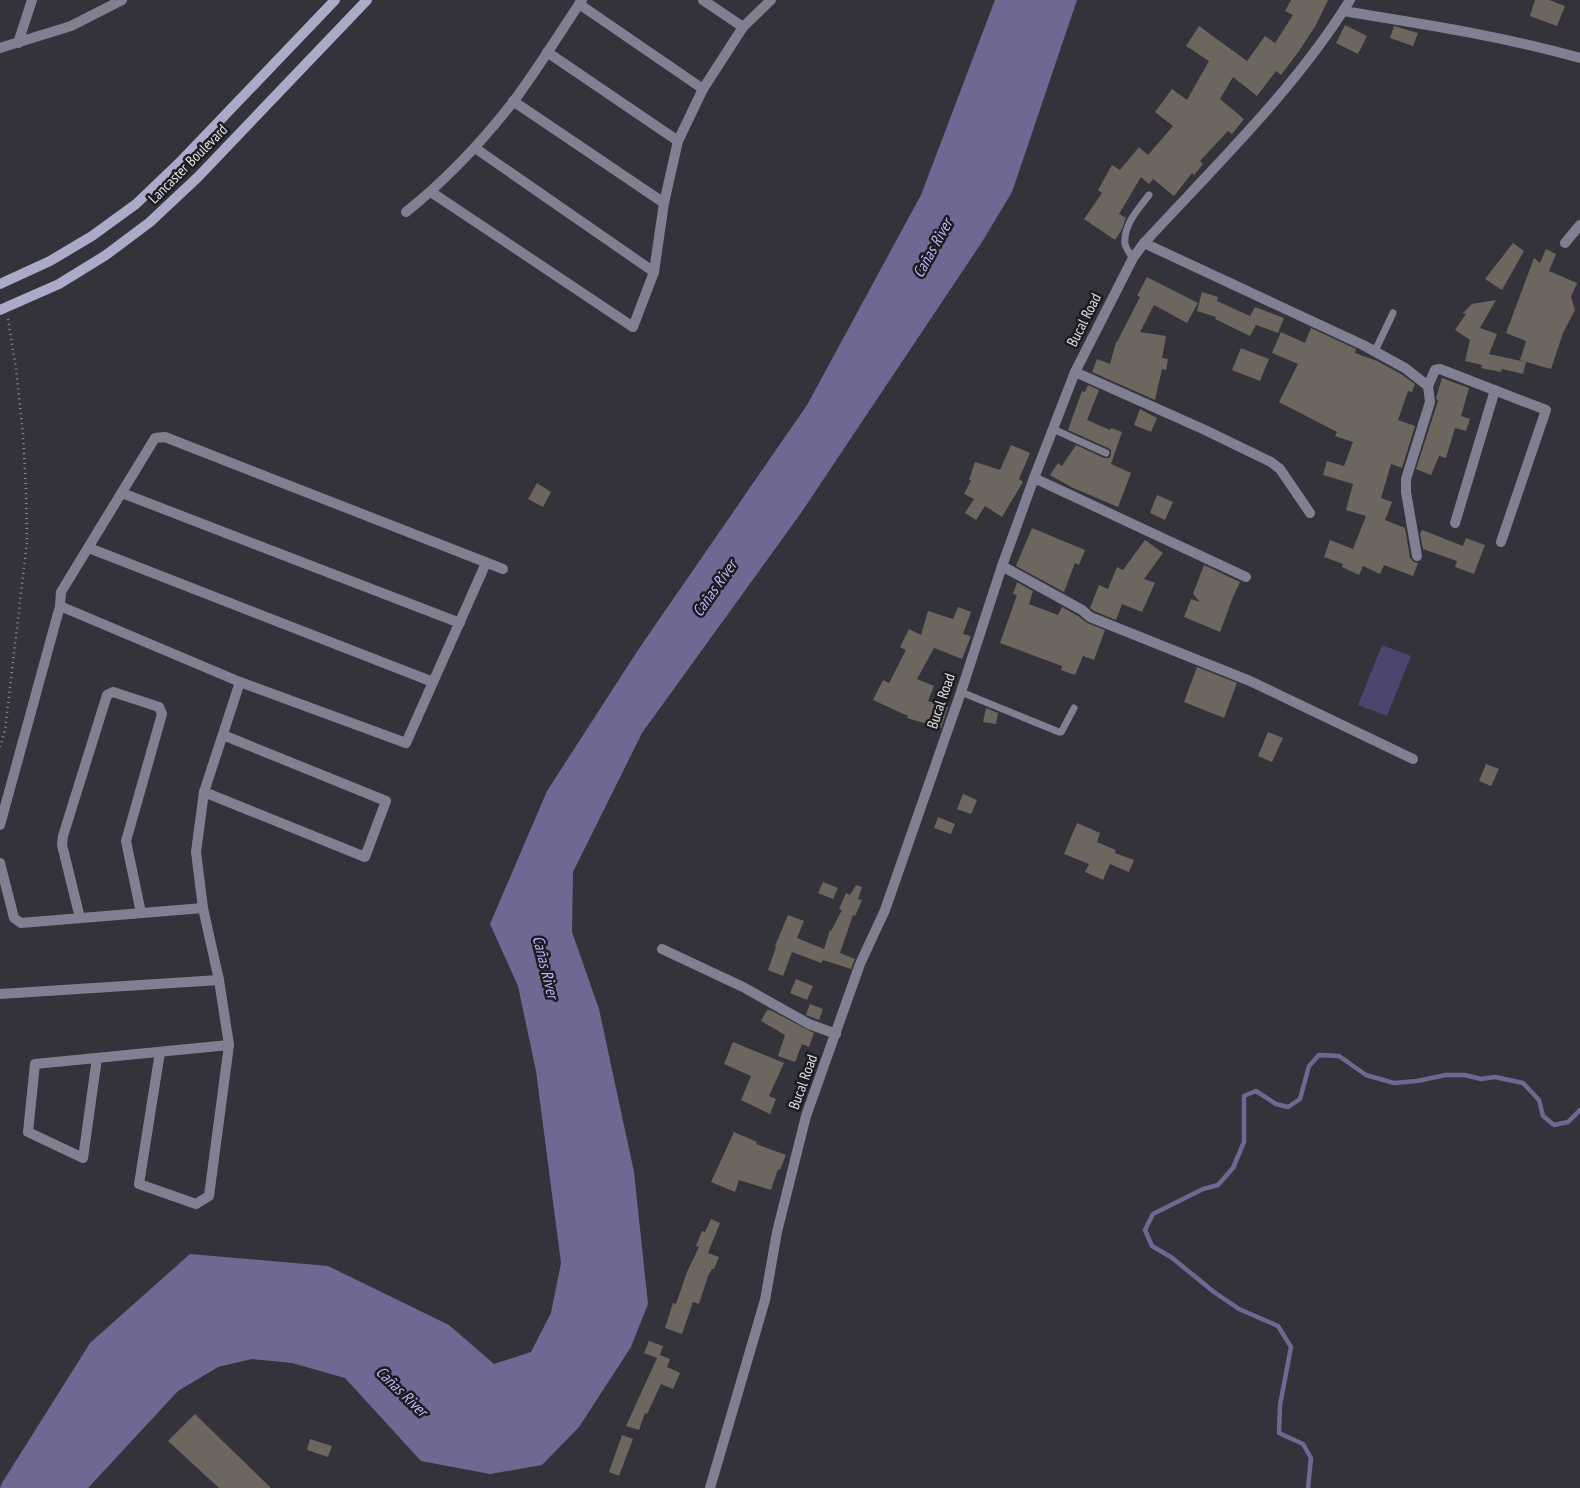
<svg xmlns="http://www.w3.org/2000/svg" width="1580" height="1488" font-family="'PT Sans Narrow',sans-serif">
<rect width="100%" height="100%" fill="#34333c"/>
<path fill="#4a466d" d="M1382,645L1411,656L1387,716L1358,705Z"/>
<path fill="#6d6993" d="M995,0H1077L1012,192L982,242L801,513L642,733L573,872L572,932L599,1009L634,1172L648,1304L631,1347L579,1427L542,1465L490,1474L421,1461L345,1378L292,1363L252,1359L218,1367L178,1391L88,1488H0L2,1483L90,1343L190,1254L328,1266L449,1325L494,1364L531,1352L551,1313L561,1263L536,1071L518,986L490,924L547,791L638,650L807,405L921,195Z"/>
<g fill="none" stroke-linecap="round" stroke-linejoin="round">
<path stroke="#6d6993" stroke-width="4.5" d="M1308,1488L1311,1458L1303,1444L1279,1433L1280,1405L1291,1347L1278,1326L1239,1309L1214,1292L1171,1257L1152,1246L1145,1230L1153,1214L1203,1189L1218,1185L1233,1168L1244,1142V1096L1256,1091L1276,1104L1288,1107L1300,1099L1309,1066L1319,1055L1339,1056L1366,1075L1394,1083L1417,1081L1446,1075H1465L1481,1079L1495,1077L1523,1083L1539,1100L1543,1116L1554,1125L1568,1122L1580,1110"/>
</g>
<g fill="#6d665e">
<path d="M1291,0H1328L1316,25L1299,51L1281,75L1276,71L1257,96L1233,77L1220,99L1244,119L1232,134L1228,131L1200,161L1203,164L1194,175L1192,173L1174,196L1153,179L1149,184L1141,177L1119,214L1126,218L1121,231L1115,240L1084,219L1102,193L1098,190L1112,165L1120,170L1139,147L1148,155L1173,126L1155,112L1172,89L1187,100L1209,61L1186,46L1199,26L1247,61L1265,36L1275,43L1293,15L1285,11Z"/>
<path d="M1535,0H1549L1565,6L1557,26L1530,16Z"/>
<path d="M1345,25L1367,36L1358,54L1336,43Z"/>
<path d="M1394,26L1418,33L1413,46L1390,38Z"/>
<path d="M1513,243L1524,251L1502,290L1485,279Z"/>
<path d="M1546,249L1556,254L1549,271L1577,283L1571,297L1575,310L1563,333L1551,369L1520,360L1526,341L1506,333L1534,258L1540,263Z"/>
<path d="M1147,277L1198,303L1187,323L1154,305L1140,332L1166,336L1162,358L1168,359L1166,370L1162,369L1155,400L1092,372L1097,359L1110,364L1116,342H1117L1140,297L1137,296Z"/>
<path d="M1202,292L1218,297L1217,301L1250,316L1255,307L1284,318L1278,333L1256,325L1250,336L1215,319L1216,317L1197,311Z"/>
<path d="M1496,300L1480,328L1497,334L1489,354L1526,362L1523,374L1502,369L1501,372L1481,368L1482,365L1465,361L1470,340L1455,330L1466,314L1463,313L1472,304Z"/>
<path d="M1311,328L1356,349L1355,353L1377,361L1401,374L1415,384L1412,392L1408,391L1398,420L1415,426L1402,468L1391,464L1381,498L1392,502L1385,520L1405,528L1410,558L1414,562L1418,563L1413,576L1384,565L1380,574L1363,566L1359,575L1342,567L1343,564L1324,557L1330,540L1353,549L1366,516L1346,510L1353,484L1323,475L1327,461L1344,466L1353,442L1335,436L1337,432L1279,402L1298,364L1272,353L1281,332L1305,343Z"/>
<path d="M1241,348L1269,359L1260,381L1232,370Z"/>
<path d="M1442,378L1469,388L1461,416L1470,419L1466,431L1455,428L1446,458L1439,456L1431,475L1416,469L1438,401L1436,398Z"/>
<path d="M1088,385L1099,390L1087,420L1110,430L1111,428L1122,432L1111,464L1131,473L1118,507L1071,487L1050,475L1058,463L1062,466L1076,445L1104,458H1109L1111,455V450L1108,448L1068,430L1082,391L1085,392Z"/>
<path d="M1140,409L1157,418L1151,432L1134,425Z"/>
<path d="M1011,445L1030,453L1019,479L1023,482L1002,517L985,506L976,520L965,513L974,499L964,494L971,480H969L975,462L1000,470Z"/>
<path d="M537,483L551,492L543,507L528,499Z"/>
<path d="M1157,495L1173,502L1165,520L1150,513Z"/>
<path d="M1032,528L1085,550L1079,565L1075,563L1064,592L1016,566Z"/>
<path d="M1422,530L1463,546L1466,538L1485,545L1474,574L1455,567L1457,561L1423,549L1420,534Z"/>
<path d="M1145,540L1163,553L1144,579L1155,583L1142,612L1122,604L1116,620L1094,611L1090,608L1099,585L1108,589L1117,567L1123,570Z"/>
<path d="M1204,565L1240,582L1233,597L1220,632L1184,617L1191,599L1200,602L1193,594Z"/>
<path d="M1017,582L1033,591L1029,604L1058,615L1062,607L1078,616L1087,623L1105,630L1094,660L1083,656L1075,675L1061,670L1062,666L1000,643L1017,595L1013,594Z"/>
<path d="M958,607L971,612L963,634L971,636L962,659L934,648L917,679L934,686L928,701L948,707L941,728L907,718L908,716L873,700L883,680L889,683L906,650L900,647L909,629L921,635L928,611L953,619Z"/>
<path d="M1197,667L1237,683L1224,718L1184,702Z"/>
<path d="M986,708L998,713L996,724L983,722Z"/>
<path d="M1268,732L1283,738L1272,762L1258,756Z"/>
<path d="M1486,764L1499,769L1491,786L1479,781Z"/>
<path d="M963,794L977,800L971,814L957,809Z"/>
<path d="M938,817L955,824L951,834L934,828Z"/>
<path d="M1077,823L1100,833L1097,842L1116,850L1115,853L1134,860L1129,872L1110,864L1103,880L1085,872L1089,864L1064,854Z"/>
<path d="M823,882L838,888L833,899L818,893Z"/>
<path d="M856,885L862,887L858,899L862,900L855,916L853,915L840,953L855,959L851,969L823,960L821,963L792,952L783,976L768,970L776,947L775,946L788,915L804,921L797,938L824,949L830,930L831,931L842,910L839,909L846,893L850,895Z"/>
<path d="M796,979L813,986L807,1000L790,993Z"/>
<path d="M810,1004L823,1009L819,1020L806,1015Z"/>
<path d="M767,1010H770L814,1033L809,1047L802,1044L795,1062L778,1056L785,1035L761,1021Z"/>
<path d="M733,1042L784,1063L769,1096L776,1099L770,1114L741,1100L751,1076L724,1064Z"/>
<path d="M734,1132L757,1142L756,1144L786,1155L780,1170L778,1169L771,1190L739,1180L735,1192L711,1182Z"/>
<path d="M711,1219L720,1223L708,1253L719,1257L714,1269H712L708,1276L699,1304L693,1302L682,1334L665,1328L673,1303L676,1304L687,1272L699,1247L696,1246L702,1231L705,1232Z"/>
<path d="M649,1341L663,1346L660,1355L670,1359L667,1367L680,1373L673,1389L661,1384L647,1414L645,1413L639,1430L626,1426L657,1358L644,1353Z"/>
<path d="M195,1414L271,1488H219L168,1441Z"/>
<path d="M622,1435L633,1439L619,1476L609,1472Z"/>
<path d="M310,1439L332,1446L328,1457L307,1450Z"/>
</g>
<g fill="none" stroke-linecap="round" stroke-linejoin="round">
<path stroke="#919098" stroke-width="2.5" stroke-dasharray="1 4" stroke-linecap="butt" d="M0,747L5,730L27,542L26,491L23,434L16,369L8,319"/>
<g stroke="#818093" stroke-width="7">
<path d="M1133,258C1130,254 1126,248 1125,244C1123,225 1139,208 1149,195"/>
<path d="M1375,351L1393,313"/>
<path d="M1053,429L1106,453"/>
<path d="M961,692L1059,732H1061L1063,729L1074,708"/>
</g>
<g stroke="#818093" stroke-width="10">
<path d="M703,0L743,27"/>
<path d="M579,4L703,89"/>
<path d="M1343,11C1423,24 1502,36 1580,58"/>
<path d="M18,43L32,0"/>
<path d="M0,48L71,26L122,0"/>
<path d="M547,52L678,141"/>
<path d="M513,101L664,203"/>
<path d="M475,148L654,272"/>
<path d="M431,192L633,327L654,272L664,203L678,141L703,89L743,27L771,0"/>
<path d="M406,212C446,180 481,143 513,102C537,70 559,34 582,0"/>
<path d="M1144,243L1363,345L1405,368L1428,386L1430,402L1406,479V492L1417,556"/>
<path d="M1565,243L1580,225"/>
<path d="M1075,372L1205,430L1271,462L1280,469L1310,513"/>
<path d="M1428,386L1435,370L1440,369L1546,410L1501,542"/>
<path d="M1034,478L1246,577"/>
<path d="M122,493L460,623"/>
<path d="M1455,523L1495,390"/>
<path d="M89,548L433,682"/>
<path d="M1002,566L1082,610L1090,617L1250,681L1413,759"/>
<path d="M60,606L240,682L406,743L486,563"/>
<path d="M204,792L365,857L386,801L223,735"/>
<path d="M0,825L60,606L61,592L155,438L165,437L503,569"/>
<path d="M0,863L14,918L21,923L203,908"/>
<path d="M80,918L62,845L63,836L107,695L113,692L159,707L162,714L126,841L141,913"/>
<path d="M662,949L743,987L809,1024L836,1034"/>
<path d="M0,994L219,980"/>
<path d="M160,1052L139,1184L196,1204L209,1196L229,1045L219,980L203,908L196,852L204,792L240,682"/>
<path d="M97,1058L83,1158L28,1132L35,1064L229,1045"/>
</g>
<path stroke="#818093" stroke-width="10" d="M710,1488L765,1300L777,1232L806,1116L860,964L885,910L961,692L1002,566L1034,478L1075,372L1133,258L1144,243C1214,167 1296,88 1350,0"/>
<g stroke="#acaac9" stroke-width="10">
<path d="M0,284L50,261L92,236L136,204L182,160L335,0"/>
<path d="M0,310L59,284L106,255L150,222L198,177L367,0"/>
</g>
</g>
<g text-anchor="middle" stroke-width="5" stroke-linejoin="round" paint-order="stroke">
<g font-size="15" fill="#e0e0e6" stroke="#1c1b20">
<text transform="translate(188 164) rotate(-45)" y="5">Lancaster Boulevard</text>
<text transform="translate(1084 320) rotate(-63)" y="5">Bucal Road</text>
<text transform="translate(941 701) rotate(-71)" y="5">Bucal Road</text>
<text transform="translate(803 1082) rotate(-70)" y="5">Bucal Road</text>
</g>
<g font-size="16" font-style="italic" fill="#beb7fb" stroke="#1c1b20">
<text transform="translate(932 248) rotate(-61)" y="6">Cañas River</text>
<text transform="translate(714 588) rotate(-55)" y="6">Cañas River</text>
<text transform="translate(546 967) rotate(76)" y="6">Cañas River</text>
<text transform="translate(402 1391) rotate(44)" y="6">Cañas River</text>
</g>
</g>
</svg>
